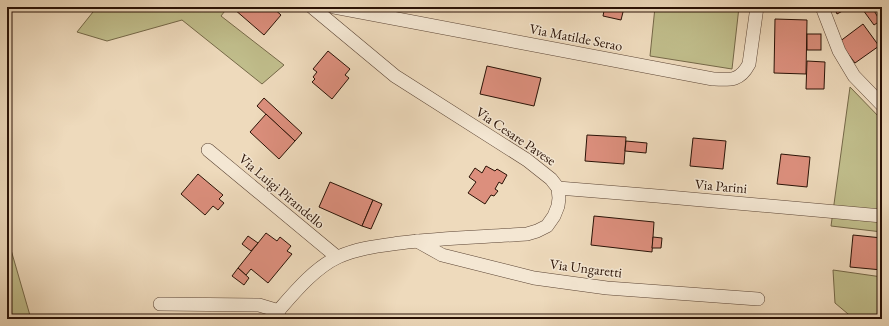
<svg xmlns="http://www.w3.org/2000/svg" width="889" height="326" font-family="'EB Garamond',serif">
<rect width="100%" height="100%" fill="#eedabc"/>
<filter id="stains"><feTurbulence type="fractalNoise" baseFrequency=".005" numOctaves="4"/><feColorMatrix values="0 0 0 0 .2 0 0 0 0 .09 0 0 0 0 .02 0 0 0 .5 -.17"/></filter>
<radialGradient id="worn" r=".72"><stop offset=".6" stop-color="#630" stop-opacity="0"/><stop offset="1" stop-color="#630" stop-opacity=".3"/></radialGradient>
<g fill="#c0bd8b" stroke="#756848">
<path d="M97,7H228L221,16L284,65L262,84L182,20L107,41L77,32Z"/>
<path d="M655,7H739L732,69L650,56Z"/>
<path d="M850,87L882,120V232L831,226Z"/>
<path d="M7,236L31,319H7Z"/>
<path d="M833,270L882,277V319H854L835,303Z"/>
</g>
<g fill="#dc8f7d" stroke="#2a1206">
<path d="M235,7H272L281,15L264,35L234,9Z"/>
<path d="M598,7L624,8L621,20L603,16L604,11L597,10Z"/>
<path d="M834,7H847L848,8L837,14Z"/>
<path d="M866,7H872L880,21L874,25L863,10Z"/>
<path d="M775,19L807,20L806,74L774,73Z"/>
<path d="M863,24L879,46L855,63L839,42Z"/>
<rect x="807" y="34" width="14" height="16"/>
<path d="M328,51L350,69L345,75L349,78L332,99L312,82L315,79L313,77L317,72L313,69Z"/>
<path d="M807,61L825,62L824,89H806Z"/>
<path d="M487,66L541,78L534,106L480,94Z"/>
<path d="M264,98L302,133L295,141L257,106Z"/>
<path d="M266,114L295,141L279,159L250,132Z"/>
<path d="M587,135L626,137L624,164L585,161Z"/>
<path d="M693,138L726,141L723,169L690,166Z"/>
<path d="M626,141L647,143L646,153L625,151Z"/>
<path d="M781,154L810,157L807,187L777,184Z"/>
<path d="M486,166L495,171L497,169L507,175L502,184L499,182L495,189L498,191L494,196L491,195L485,204L468,193L476,182L469,177L475,168L482,173Z"/>
<path d="M198,174L223,195L219,199L224,203L218,210L213,206L205,215L181,194Z"/>
<path d="M330,182L373,200L362,226L319,207Z"/>
<path d="M373,200L382,204L371,229L362,226Z"/>
<path d="M594,216L654,222L652,252L591,245Z"/>
<path d="M266,233L277,241L280,237L291,246L287,251L292,254L268,283L251,269L246,275L238,268Z"/>
<path d="M853,235L882,238V270L850,267Z"/>
<path d="M248,236L258,243L251,251L242,244Z"/>
<path d="M653,237L662,238L661,248H652Z"/>
<path d="M238,268L249,278L244,285L232,276Z"/>
<path d="M611,316L643,319H611Z"/>
</g>
<g fill="none" stroke-linecap="round" stroke-linejoin="round">
<g stroke="#5b4434" stroke-width="14">
<g id="street">
<path d="M334,7L713,79C731,80 740,81 749,64L757,7"/>
<path d="M822,7L839,51L854,76L882,105"/>
<path d="M208,150L337,257"/>
<path d="M558,188L657,196L882,216"/>
<path d="M417,241L442,255L534,278L607,288L758,299"/>
<path d="M160,304L259,305L279,311"/>
<path d="M271,319C290,298 312,269 338,257C358,248 378,246 400,243C442,238 485,237 527,234L537,231L547,226L554,216L558,206L559,198L558,188L551,179L527,160L395,76L312,7"/>
</g>
</g>
<use href="#street" stroke="#f4e7d3" stroke-width="13"/>
</g>
<g text-anchor="middle" stroke-width="3" stroke-linejoin="round" paint-order="stroke">
<g font-size="14" fill="#2a1206" stroke="#f4e7d3">
<text transform="translate(576 37) rotate(11)" y="5">Via Matilde Serao</text>
<text transform="translate(516 136) rotate(34)" y="5">Via Cesare Pavese</text>
<text transform="translate(721 186) rotate(5)" y="5">Via Parini</text>
<text transform="translate(282 191) rotate(40)" y="5">Via Luigi Pirandello</text>
<text transform="translate(586 268) rotate(7)" y="5">Via Ungaretti</text>
</g>
</g>
<rect width="889" height="326" fill="none" stroke="#eedabc" stroke-width="24"/>
<rect x="8" y="8" width="873" height="310" fill="none" stroke="#2a1206" stroke-width="2"/>
<rect x="12" y="12" width="865" height="302" fill="none" stroke="#2a1206"/>
<rect width="100%" height="100%" filter="url(#stains)"/>
<rect width="100%" height="100%" fill="url(#worn)"/>
</svg>
